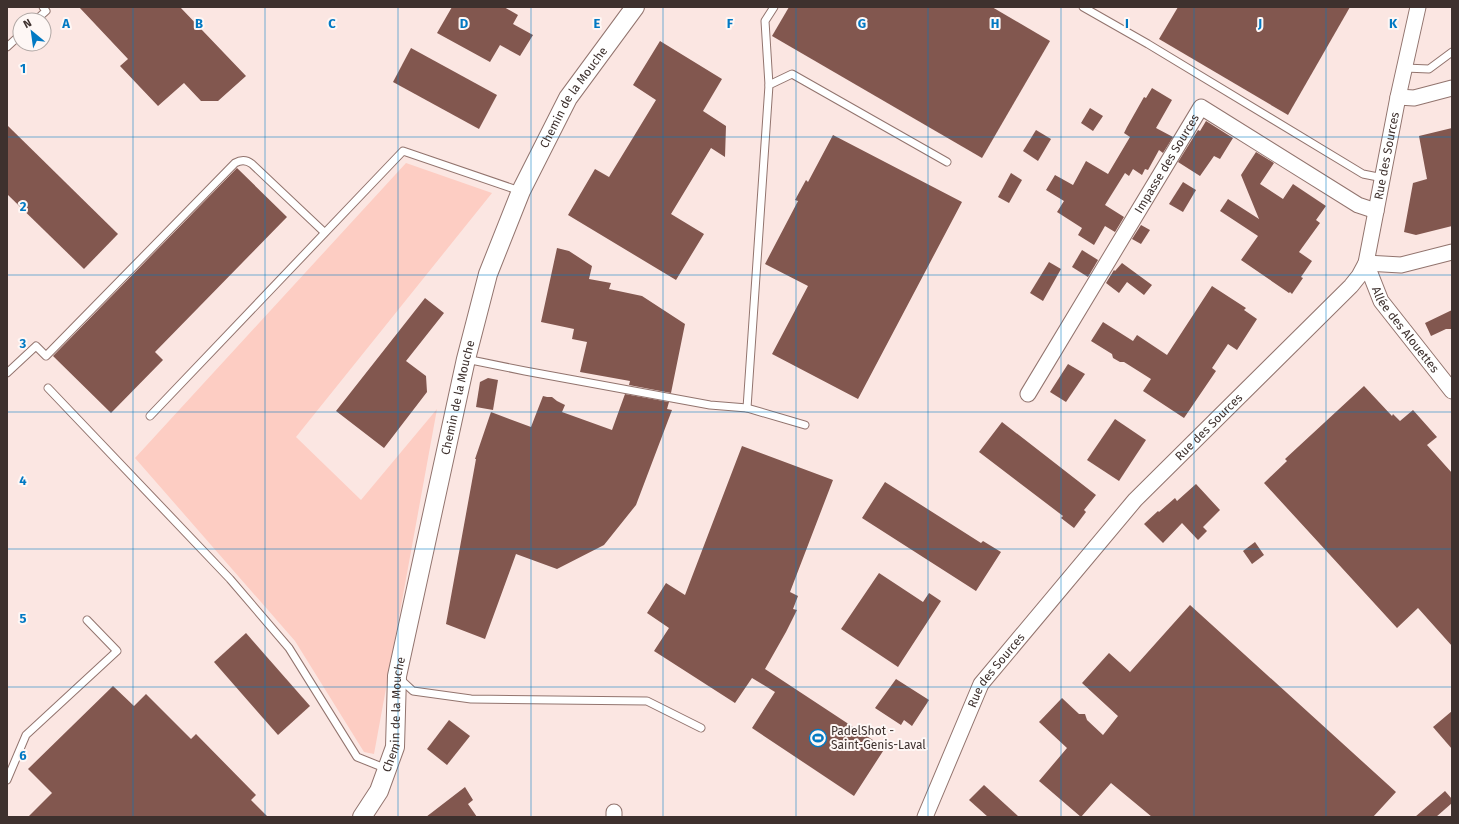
<svg xmlns="http://www.w3.org/2000/svg" width="1459" height="824" font-family="'Fira Sans',sans-serif">
<rect width="100%" height="100%" fill="#fbe6e2"/>
<path fill="#fdcdc3" d="M406,163L492,193L296,437L361,500L437,409L374,754L364,752L295,641L135,458Z"/>
<g fill="#82574f">
<path d="M79,7H180L246,76L218,101H201L184,83L158,106L120,66L128,59Z"/>
<path d="M452,7H504L518,15L513,24L533,35L520,56L500,45L490,62L437,33Z"/>
<path d="M789,7H992L1050,41L982,158L772,36Z"/>
<path d="M1178,7H1350L1288,115L1159,39Z"/>
<path d="M660,41L722,79L703,111L726,126L725,157L711,148L671,214L704,234L676,280L568,215L595,169L609,177L656,100L633,85Z"/>
<path d="M411,48L497,95L479,129L393,82Z"/>
<path d="M1152,88L1172,100L1156,128L1173,137L1163,153L1159,150L1148,170L1145,169L1142,175L1133,169L1129,176L1125,173L1105,205L1124,217L1115,232L1105,226L1094,245L1078,235L1082,228L1057,212L1064,201L1046,190L1055,175L1073,185L1086,161L1108,174L1130,137L1124,133L1127,127L1144,97L1146,98Z"/>
<path d="M1090,108L1103,116L1093,131L1081,123Z"/>
<path d="M1206,121L1233,138L1220,159L1214,156L1200,176L1178,162L1198,130L1200,131Z"/>
<path d="M7,125L118,234L84,269L7,194Z"/>
<path d="M1452,128V226L1416,235L1404,232L1413,183L1427,179L1419,136Z"/>
<path d="M1036,130L1051,139L1038,161L1023,151Z"/>
<path d="M833,135L962,202L858,399L772,354L808,286L765,264L798,201L795,200L806,180L808,182Z"/>
<path d="M1256,152L1274,163L1260,184L1283,199L1293,184L1326,206L1316,220L1320,223L1299,252L1312,261L1301,277L1303,278L1292,294L1290,292L1289,293L1241,260L1258,236L1220,211L1228,199L1259,219L1241,175Z"/>
<path d="M237,168L287,217L155,352L163,360L111,413L53,356Z"/>
<path d="M1011,173L1022,180L1009,203L998,197Z"/>
<path d="M1183,182L1196,190L1183,212L1169,204Z"/>
<path d="M1141,225L1150,230L1141,244L1132,239Z"/>
<path d="M557,248L569,251L592,266L589,279L611,283L609,289L642,296L685,324L671,393L629,385L630,381L580,372L587,342L572,339L574,329L541,322Z"/>
<path d="M1082,250L1098,260L1088,277L1072,267Z"/>
<path d="M1049,262L1061,269L1043,301L1030,293Z"/>
<path d="M1122,263L1152,285L1144,295L1127,282L1119,293L1106,283L1114,270L1115,271Z"/>
<path d="M1212,286L1246,308L1244,310L1257,319L1237,350L1228,344L1212,368L1216,371L1184,418L1143,391L1151,379L1124,362H1120L1113,358L1112,354L1091,341L1103,322L1133,341L1137,335L1167,355Z"/>
<path d="M425,298L444,313L406,361L426,376L427,392L384,448L336,411Z"/>
<path d="M1452,310V329H1446L1431,336L1425,323Z"/>
<path d="M1068,364L1085,374L1066,402L1050,392Z"/>
<path d="M488,378L498,380L493,410L476,407L480,382Z"/>
<path d="M1364,386L1392,416L1393,414L1400,421L1413,410L1437,437L1427,445L1452,473V646L1418,608L1397,628L1264,483L1287,461L1285,459Z"/>
<path d="M625,394L669,402L667,409L672,410L636,505L604,545L557,569L516,554L485,639L446,624L476,459H475L491,412L531,427L543,396L547,397H552L557,401L565,405L562,412L612,430Z"/>
<path d="M1115,419L1146,440L1119,481L1087,460Z"/>
<path d="M1002,422L1096,495L1084,510L1086,512L1074,528L1061,518L1063,516L979,452Z"/>
<path d="M742,446L833,480L790,592L798,596L793,609L797,610L786,632L765,669L885,748L854,796L752,728L775,692L752,678L735,703L654,651L669,628L647,613L666,583L685,595Z"/>
<path d="M885,482L981,543L983,541L1001,552L976,591L862,518Z"/>
<path d="M1196,484L1220,510L1203,527L1207,531L1198,540L1182,523L1163,543L1144,524L1158,511L1159,512L1175,498L1177,501Z"/>
<path d="M1255,542L1264,555L1252,564L1243,551Z"/>
<path d="M879,573L923,602L929,593L941,601L898,667L841,629Z"/>
<path d="M1190,605L1396,792L1373,817H1152L1111,783L1081,817L1039,781L1067,748L1039,722L1062,698L1079,714H1085L1087,720L1103,735L1118,716L1119,717L1082,683L1109,653L1130,672Z"/>
<path d="M246,633L310,706L278,735L214,662Z"/>
<path d="M896,679L929,700L912,726L904,720L901,725L875,708Z"/>
<path d="M113,686L134,706L146,694L191,739L196,734L256,795L251,800L268,817H28L52,793L28,769Z"/>
<path d="M1452,711V749L1433,727Z"/>
<path d="M449,720L470,736L447,765L427,749Z"/>
<path d="M984,785L1019,817H988L969,800Z"/>
<path d="M465,787L473,800L468,804L477,817H426Z"/>
<path d="M1445,791L1452,799V803L1436,817H1415Z"/>
</g>
<g fill="none" stroke-linecap="round" stroke-linejoin="round">
<g stroke="#92746e" stroke-width="9">
<g id="service">
<path d="M1083,7L1148,44L1363,174L1383,178"/>
<path d="M36,20L46,11L43,7"/>
<path d="M7,47L20,35"/>
<path d="M1405,68L1429,69L1452,52"/>
<path d="M769,85L765,21L774,7"/>
<path d="M466,359L525,371L710,405L747,408L805,425"/>
<path d="M7,373L36,346L46,356L235,163C242,159 247,160 252,164L324,232"/>
<path d="M48,388L230,579L289,648L357,757L387,769"/>
<path d="M747,408L769,85L792,74L947,162"/>
<path d="M150,416L403,151L520,191"/>
<path d="M399,678L413,691L471,699L647,701L701,728"/>
<path d="M7,780L26,735L117,651L87,620"/>
</g>
</g>
<g stroke="#92746e" stroke-width="17">
<g id="minor">
<path d="M1398,97L1414,98L1452,88"/>
<path id="s1" d="M1366,263L1381,301L1452,391"/>
<path d="M1366,263L1401,265L1452,252"/>
<path id="s2" d="M1028,394L1201,107L1358,205L1376,211"/>
<path d="M614,812V817"/>
<path id="s3" d="M925,817L981,684L1135,500L1351,286L1359,276L1366,263L1398,97L1418,7"/>
</g>
</g>
<g stroke="#92746e" stroke-width="20">
<g id="tertiary">
<path id="s4" d="M362,817L379,791L395,747L397,676L466,359L488,274L521,191L568,98L635,7"/>
</g>
</g>
<use href="#service" stroke="#fff" stroke-width="7"/>
<use href="#minor" stroke="#fff" stroke-width="15"/>
<use href="#tertiary" stroke="#fff" stroke-width="18"/>
</g>
<path fill="none" stroke="#0179c3" stroke-width="1" stroke-opacity="0.55" d="M133,7V817M265,7V817M398,7V817M531,7V817M663,7V817M796,7V817M928,7V817M1061,7V817M1194,7V817M1326,7V817M7,137H1452M7,275H1452M7,412H1452M7,549H1452M7,687H1452"/>
<defs>
<g id="stadium-ring" transform="scale(0.9)"><circle r="9.5" fill="#fef7f5" stroke="#0179c3" stroke-width="1.5"/><path d="M0-5a6.5 5 0 1 0 0 10a6.5 5 0 1 0 0-10ZM-3.5-1.8h7v3.6h-7Z" fill="#0179c3"/></g>
</defs>
<g fill-rule="evenodd">
<use href="#stadium-ring" x="818" y="738"/>
</g>
<g text-anchor="middle" stroke-width="4" stroke-linejoin="round" paint-order="stroke">
<g font-size="12" fill="#3e312e" stroke="#fef7f5">
<text dy="4" stroke="none"><textPath href="#s4" startOffset="758">Chemin de la Mouche</textPath></text>
<text dy="4" stroke="none"><textPath href="#s3" startOffset="825">Rue des Sources</textPath></text>
<text dy="4" stroke="none"><textPath href="#s2" startOffset="269">Impasse des Sources</textPath></text>
<text dy="4" stroke="none"><textPath href="#s1" startOffset="78">Allée des Alouettes</textPath></text>
<text dy="4" stroke="none"><textPath href="#s4" startOffset="434">Chemin de la Mouche</textPath></text>
<text dy="4" stroke="none"><textPath href="#s3" startOffset="488">Rue des Sources</textPath></text>
<text dy="4" stroke="none"><textPath href="#s3" startOffset="164">Rue des Sources</textPath></text>
<text dy="4" stroke="none"><textPath href="#s4" startOffset="110">Chemin de la Mouche</textPath></text>
</g>
<g font-size="12" fill="#3e312e" stroke="#fef7f5" text-anchor="start">
<text x="831" y="735">PadelShot -<tspan x="831" dy="14">Saint-Genis-Laval</tspan></text>
</g>
</g>
<g font-size="13" text-anchor="middle" font-weight="bold" fill="#0179c3" stroke="#fef7f5" stroke-width="4" stroke-linejoin="round" paint-order="stroke">
<text x="66" y="28">A</text>
<text x="199" y="28">B</text>
<text x="332" y="28">C</text>
<text x="464" y="28">D</text>
<text x="597" y="28">E</text>
<text x="730" y="28">F</text>
<text x="862" y="28">G</text>
<text x="995" y="28">H</text>
<text x="1127" y="28">I</text>
<text x="1260" y="28">J</text>
<text x="1393" y="28">K</text>
<text x="23" y="73">1</text>
<text x="23" y="211">2</text>
<text x="23" y="348">3</text>
<text x="23" y="485">4</text>
<text x="23" y="623">5</text>
<text x="23" y="760">6</text>
</g>
<rect width="1459" height="824" fill="none" stroke="#3e312e" stroke-width="16"/>
<g transform="translate(32 32) rotate(331)"><circle r="19" fill="#fef7f5" stroke="#b1a8a5"/>
<path d="M0-3L7 15L0 10L-7 15Z" fill="#0179c3"/>
<text y="-6" font-size="11" font-weight="bold" text-anchor="middle" fill="#3e312e">N</text>
</g>
</svg>
